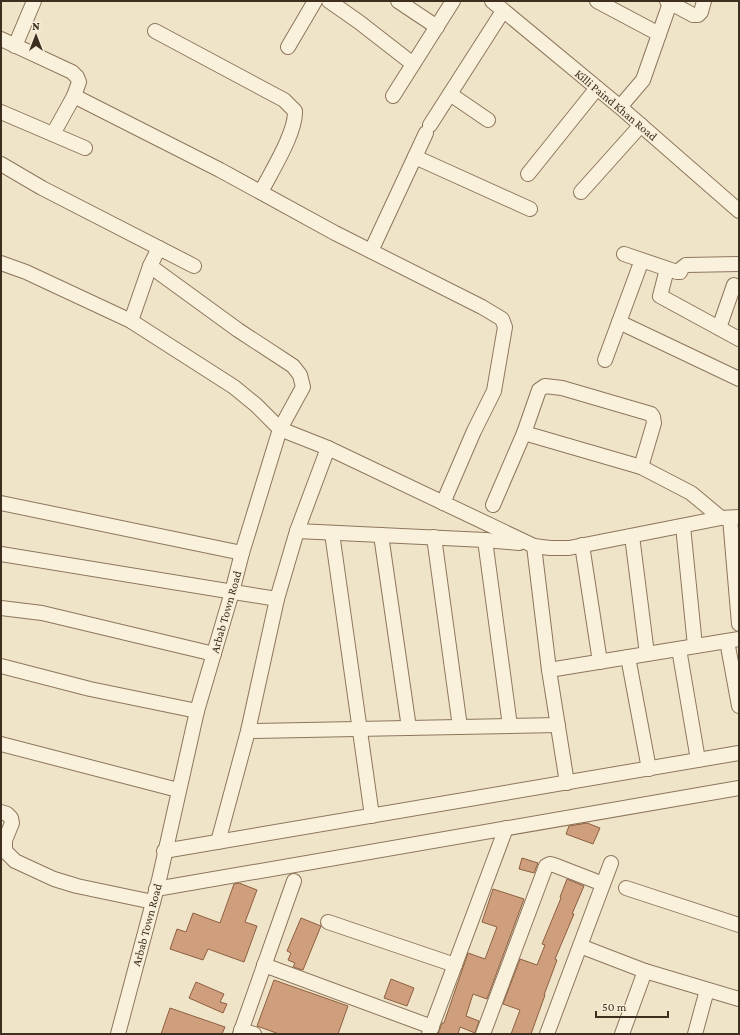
<svg xmlns="http://www.w3.org/2000/svg" width="740" height="1035" font-family="'Crimson Pro',serif">
<rect width="100%" height="100%" fill="#f0e4c8"/>
<g fill="#cf9f7d" stroke="#8d5f41">
<path d="M587,823L600,828L593,844L566,834L569,826Z"/>
<path d="M522,858L538,863L534,873L519,869Z"/>
<path d="M567,879L584,886L572,914H574L555,959L557,960L544,995H545L531,1034H511L520,1010L503,1004L520,959L537,965L545,945L542,944L561,898L560,897Z"/>
<path d="M239,883L257,890L245,922L257,926L244,962L208,949L203,960L170,949L177,929L186,932L193,913L220,923L234,884Z"/>
<path d="M493,889L524,899L487,999L473,994L466,1016L479,1021L475,1033L460,1027L458,1034H438L442,1023H444L468,953L485,959L497,927L482,922Z"/>
<path d="M301,918L321,926L303,970L293,967L295,963L288,960L291,953L287,951Z"/>
<path d="M391,979L414,988L407,1006L384,998Z"/>
<path d="M274,980L348,1006L338,1034H279L257,1026Z"/>
<path d="M196,982L224,994L220,1002L227,1004L223,1013L189,998Z"/>
<path d="M170,1008L225,1027L222,1034H161Z"/>
</g>
<g fill="none" stroke-linecap="round" stroke-linejoin="round">
<g stroke="#8d765c" stroke-width="16">
<g id="minor">
<path d="M329,1L359,22L413,64"/>
<path d="M398,1L437,27"/>
<path d="M492,1L620,107L739,211"/>
<path d="M597,1L659,34"/>
<path d="M667,1L693,15H698L701,12L704,1"/>
<path d="M155,31L284,100L295,111C296,133 271,172 261,192"/>
<path d="M1,39L72,72L77,77L79,82L74,96L220,170L335,233L482,307L502,319L505,327L494,391L474,431L443,503"/>
<path d="M15,46L34,1"/>
<path d="M288,47L315,1"/>
<path d="M450,94L488,120"/>
<path d="M393,96L453,1"/>
<path d="M620,107L643,80L670,3"/>
<path d="M1,112L85,148"/>
<path d="M430,125L503,11"/>
<path d="M53,134L74,96"/>
<path d="M415,157L530,209"/>
<path d="M1,164L42,188L194,266"/>
<path d="M528,174L597,88"/>
<path d="M581,192L641,125"/>
<path d="M371,251L426,133"/>
<path d="M624,254L677,272H680L682,268L686,265L739,264"/>
<path d="M1,263L26,272L131,321L234,387L256,405L280,429L328,448L534,546L550,548H569L721,518L739,517"/>
<path d="M667,269L660,296L739,339"/>
<path d="M131,321L150,266L159,248"/>
<path d="M619,322L739,379"/>
<path d="M719,328L734,285"/>
<path d="M605,360L639,268"/>
<path d="M524,433L641,467L691,493L721,518"/>
<path d="M1,503L242,553"/>
<path d="M493,505L524,433L539,390L545,386L562,388L651,414L653,417L654,423L641,467"/>
<path d="M730,518L739,624"/>
<path d="M683,526L695,646"/>
<path d="M297,531L485,540L519,543"/>
<path d="M332,533L372,816"/>
<path d="M381,535L409,728"/>
<path d="M632,536L647,654"/>
<path d="M434,537L460,727"/>
<path d="M485,540L510,726"/>
<path d="M582,545L600,662"/>
<path d="M534,546L549,670L567,783"/>
<path d="M1,554L277,599"/>
<path d="M1,608L42,613L214,654"/>
<path d="M727,641L739,706"/>
<path d="M679,649L698,760"/>
<path d="M628,657L649,769"/>
<path d="M1,666L90,689L197,711"/>
<path d="M549,670L739,639"/>
<path d="M248,731L558,725"/>
<path d="M1,744L178,790"/>
<path d="M1,812L7,814L11,818L12,823L5,840V851L15,861L54,879L77,886L153,902"/>
<path d="M218,842L248,731L277,599L297,531L328,448"/>
<path d="M164,851L739,753"/>
<path d="M626,888L739,925"/>
<path d="M156,889L739,788"/>
<path d="M328,922L455,965"/>
<path d="M580,946L645,971L739,999"/>
<path d="M264,965L432,1027"/>
<path d="M241,1030L254,1034"/>
<path d="M118,1034L159,880L197,711L232,592L242,553L280,429L303,387L300,375L293,366L238,330L150,266"/>
<path d="M240,1034L294,881"/>
<path d="M429,1034L506,828"/>
<path d="M483,1034L546,866L550,864L554,865L603,884"/>
<path d="M547,1034L611,863"/>
<path d="M622,1034L645,971"/>
<path d="M695,1034L707,990"/>
</g>
</g>
<use href="#minor" stroke="#faf1dc" stroke-width="14"/>
</g>
<g text-anchor="middle" stroke-width="3" stroke-linejoin="round" paint-order="stroke">
<g font-size="12" fill="#3d2e20" stroke="#f7eed8">
<text transform="translate(616 105) rotate(40)" y="4">Killi Paind Khan Road</text>
<text transform="translate(226 612) rotate(-74)" y="4">Arbab Town Road</text>
<text transform="translate(147 925) rotate(-75)" y="4">Arbab Town Road</text>
</g>
</g>
<rect width="740" height="1035" fill="none" stroke="#3d2e20" stroke-width="4"/>
<g transform="translate(36 36)" stroke="#f7eed8" stroke-width="3" paint-order="stroke">
<path d="M0-3L7 15L0 10L-7 15Z" fill="#3d2e20"/>
<text y="-6" font-size="11" font-weight="bold" text-anchor="middle" fill="#3d2e20">N</text>
</g>
<path d="M596 1011v6h72v-6" fill="none" stroke="#3d2e20" stroke-width="2"/>
<text x="602" y="1011" font-size="12" fill="#3d2e20" stroke="#f7eed8" stroke-width="3" paint-order="stroke">50 m</text>
</svg>
